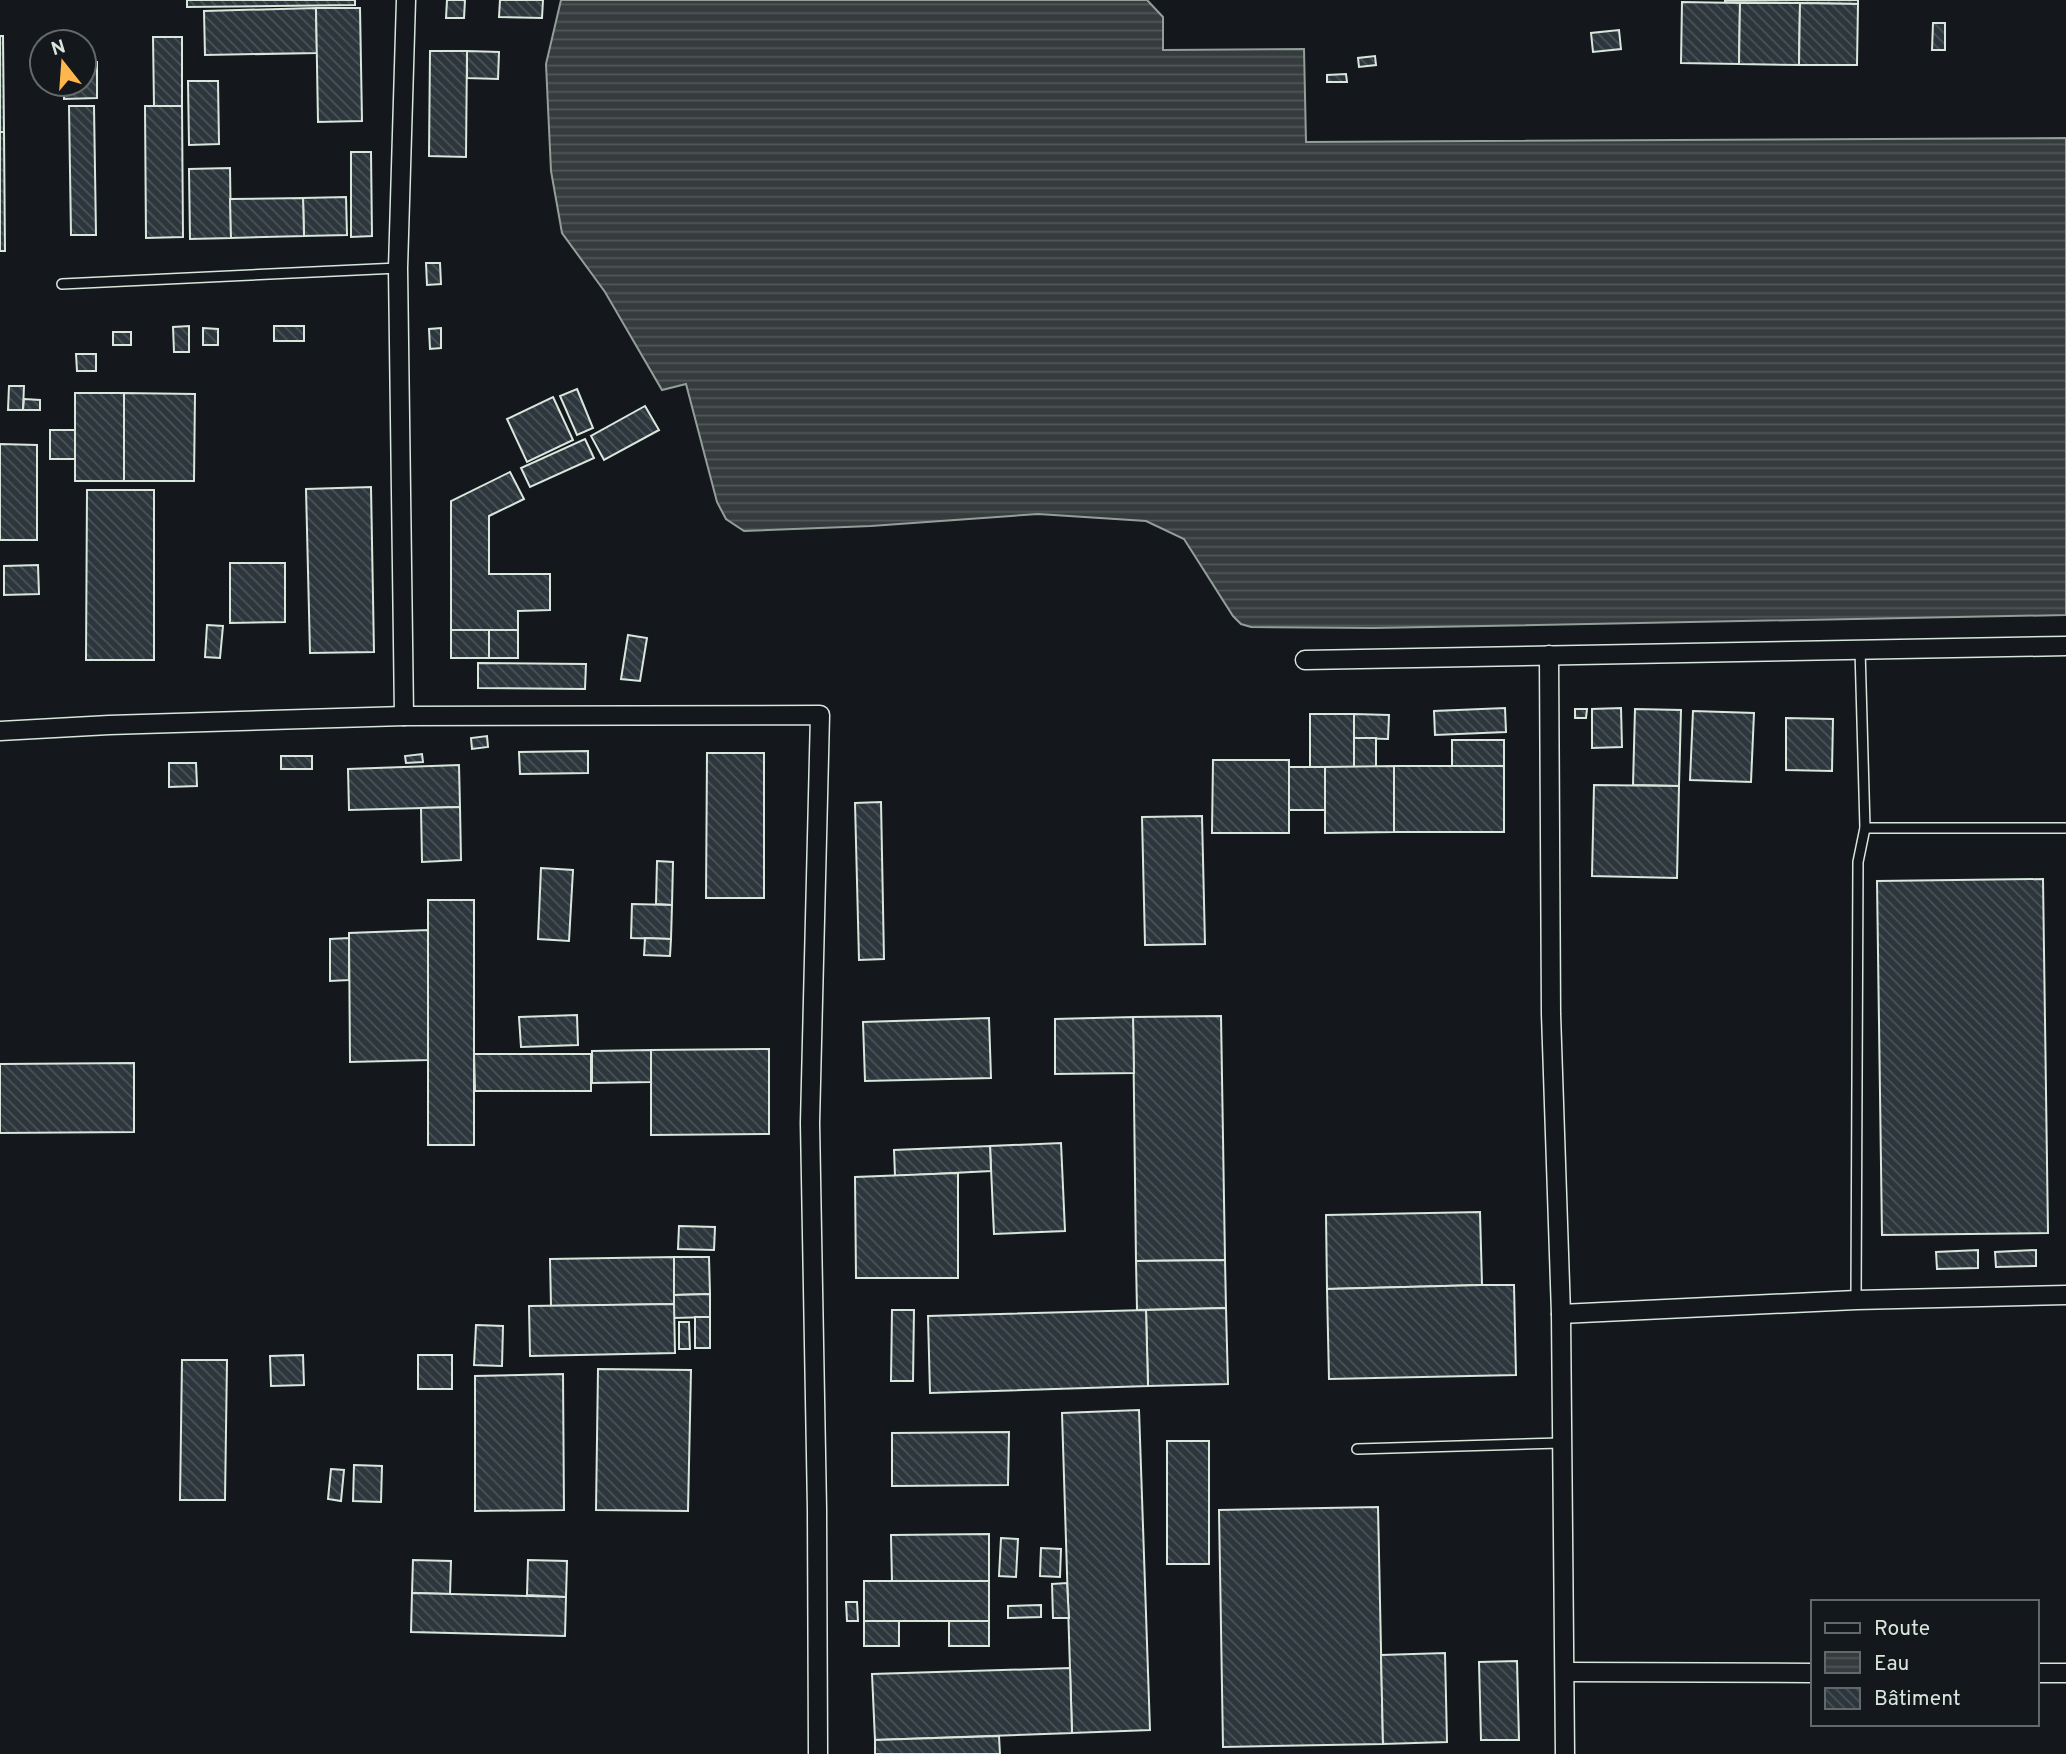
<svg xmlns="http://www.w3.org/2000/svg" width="2066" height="1754" font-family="Overpass,sans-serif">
<defs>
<pattern id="water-rules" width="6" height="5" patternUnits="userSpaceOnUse" patternTransform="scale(1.75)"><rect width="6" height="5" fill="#363b3e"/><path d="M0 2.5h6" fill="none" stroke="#525759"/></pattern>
<pattern id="building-back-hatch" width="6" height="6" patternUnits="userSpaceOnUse" patternTransform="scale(1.75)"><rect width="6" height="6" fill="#2c363c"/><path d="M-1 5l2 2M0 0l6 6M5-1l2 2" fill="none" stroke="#4a5358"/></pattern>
</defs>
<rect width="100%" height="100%" fill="#14181c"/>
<path fill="url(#water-rules)" stroke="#939e99" stroke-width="2" d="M561,0H1147L1163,17V50L1304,49L1306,142L2066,138V615L1373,628L1251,627L1241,624L1233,616L1184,539L1146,521L1038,514L871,526L744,531L726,519L717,502L686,384L662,390L605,292L562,233L551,171L546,64Z"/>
<g fill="url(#building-back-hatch)" stroke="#d8e6dc" stroke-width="2">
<path d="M187,0H355V5L187,7Z"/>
<path d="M447,0H465L464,18H446Z"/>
<path d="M500,0H543L542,18L499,17Z"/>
<path d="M1725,0H1858V4L1725,2Z"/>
<path d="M1682,2L1740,3L1739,64L1681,63Z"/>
<path d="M1740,3H1800L1799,65L1739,64Z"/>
<path d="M1800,3L1858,4L1857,65H1799Z"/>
<path d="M316,8L317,53L205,55L204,11Z"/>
<path d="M316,8H360L362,121L318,122Z"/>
<path d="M1933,23H1945V50H1932Z"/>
<path d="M1619,30L1621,49L1593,52L1591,33Z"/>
<path d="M0,36H3L4,132H0Z"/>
<path d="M153,37H182V106H154Z"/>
<path d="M430,51H467L466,157L429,156Z"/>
<path d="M467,51L499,52L498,79L467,78Z"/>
<path d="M1375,56L1376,65L1359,67L1358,58Z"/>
<path d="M84,62H97V98L64,99V84H84Z"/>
<path d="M1346,74L1347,82H1327V75Z"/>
<path d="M188,81H218L219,144L189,145Z"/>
<path d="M69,106H94L96,235H71Z"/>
<path d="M145,106H182L183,237L146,238Z"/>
<path d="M0,132H4L5,251H0Z"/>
<path d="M351,152H371L372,236L351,237Z"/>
<path d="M230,168L231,238L190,239L189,169Z"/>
<path d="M346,197L347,235L304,236L303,198Z"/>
<path d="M303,198L304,236L231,238L230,199Z"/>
<path d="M426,263H440L441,284L427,285Z"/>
<path d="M189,326V352H174L173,327Z"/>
<rect x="274" y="326" width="30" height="15"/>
<path d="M203,328L218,329V345H203Z"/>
<path d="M441,328V348L430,349L429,329Z"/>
<rect x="113" y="332" width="18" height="13"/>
<path d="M76,354H96V371H77Z"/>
<path d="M9,386H24L23,410H8Z"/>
<path d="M577,389L593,428L577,435L560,396Z"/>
<rect x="75" y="393" width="49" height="88"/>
<path d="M124,393L195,394L194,481H124Z"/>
<path d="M553,397L573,440L527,462L507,419Z"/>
<path d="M24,399L40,400V410H23Z"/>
<path d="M645,406L659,430L604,460L591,436Z"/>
<rect x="50" y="430" width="25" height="29"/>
<path d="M585,439L594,458L530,487L521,468Z"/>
<path d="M0,444L37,445V540H0Z"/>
<path d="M510,472L524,499L489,516V574H550V610L518,611V630H451V501Z"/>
<path d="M371,487L374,652L310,653L306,489Z"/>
<path d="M87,490H154V660H86Z"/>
<path d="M230,563H285V622L230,623Z"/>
<path d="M38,565L39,594L4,595V566Z"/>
<path d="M207,625L223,626L220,658L205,657Z"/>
<rect x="451" y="630" width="38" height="28"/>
<rect x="489" y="630" width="29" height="28"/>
<path d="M628,635L647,638L640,681L621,679Z"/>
<path d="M478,663L586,664L585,689L478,688Z"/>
<path d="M1505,708L1506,732L1435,735L1434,711Z"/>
<path d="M1621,708L1622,747L1592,748V709Z"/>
<path d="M1575,709H1587L1586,718H1575Z"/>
<path d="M1635,709L1681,710L1679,786L1633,785Z"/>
<path d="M1693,711L1754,713L1751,782L1690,780Z"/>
<rect x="1310" y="714" width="44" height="53"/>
<path d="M1354,714L1389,715L1388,739L1354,738Z"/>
<path d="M1786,718L1833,719L1832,771L1786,770Z"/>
<path d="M487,736L488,747L472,749L471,738Z"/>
<rect x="1354" y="738" width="22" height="29"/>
<rect x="1452" y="740" width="52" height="26"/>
<path d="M588,751V773L520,774L519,752Z"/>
<path d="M707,753H764V898H706Z"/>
<path d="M422,754L423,762L406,763L405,756Z"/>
<rect x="281" y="756" width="31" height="13"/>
<path d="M1213,760H1289V833H1212Z"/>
<path d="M169,763H196L197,786L169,787Z"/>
<path d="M459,765L460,807L349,810L348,769Z"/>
<rect x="1394" y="766" width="110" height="66"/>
<path d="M1394,766V832L1325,833V767Z"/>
<rect x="1289" y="767" width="36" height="43"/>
<path d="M1594,785L1679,786L1677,878L1592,876Z"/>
<path d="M881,802L884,959L859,960L855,803Z"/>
<path d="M460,807L461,860L422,862L421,808Z"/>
<path d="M1202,816L1205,944L1145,945L1142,817Z"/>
<path d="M657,861L673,862L672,905L656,904Z"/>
<path d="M541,868L573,870L569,941L538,939Z"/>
<path d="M2043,879L2048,1233L1882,1235L1877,881Z"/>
<rect x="428" y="900" width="46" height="245"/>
<path d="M632,904L672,905L671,939L631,938Z"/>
<path d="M428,930V1060L350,1062L349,933Z"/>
<path d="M349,938V980L330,981V939Z"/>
<path d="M645,938L671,939L670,956L644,955Z"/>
<path d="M577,1015L578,1045L521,1047L519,1017Z"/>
<path d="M1221,1016L1225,1260L1136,1261L1133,1017Z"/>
<path d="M1133,1017L1134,1073L1055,1074V1019Z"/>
<path d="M989,1018L991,1078L865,1081L863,1022Z"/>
<path d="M769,1049V1134L651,1135V1050Z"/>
<path d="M651,1050V1082L592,1083V1051Z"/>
<path d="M474,1054H591V1091H475Z"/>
<path d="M134,1063V1132L0,1133V1064Z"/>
<path d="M1061,1143L1065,1231L994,1234L990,1146Z"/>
<path d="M990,1146L991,1171L895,1176L894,1150Z"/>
<path d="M958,1173V1278H856L855,1177Z"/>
<path d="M1480,1212L1482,1285L1327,1289L1326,1215Z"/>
<path d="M679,1226L715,1227L714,1250L678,1249Z"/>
<path d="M1978,1250V1268L1937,1269L1936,1252Z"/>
<path d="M2036,1250V1266L1996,1267L1995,1252Z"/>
<path d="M674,1257H709L710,1294L674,1295Z"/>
<path d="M674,1257V1304L551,1306L550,1259Z"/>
<path d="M1225,1260L1226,1308L1137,1310L1136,1261Z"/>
<path d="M1482,1285H1514L1516,1375L1329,1379L1327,1289Z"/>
<path d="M710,1294V1317L674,1318V1295Z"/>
<path d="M674,1304L675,1353L530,1356L529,1306Z"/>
<path d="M1226,1308L1228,1384L1148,1386L1146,1310Z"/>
<path d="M892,1310H914L913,1381H891Z"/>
<path d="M1146,1310L1148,1386L930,1393L928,1316Z"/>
<rect x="695" y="1317" width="15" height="31"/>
<path d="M679,1322H689L690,1349H679Z"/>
<path d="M476,1325L503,1326L502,1366L474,1365Z"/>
<path d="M303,1355L304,1385L271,1386L270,1356Z"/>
<rect x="418" y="1355" width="34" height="34"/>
<path d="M182,1360H227L225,1500H180Z"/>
<path d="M598,1369L691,1370L688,1511L596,1510Z"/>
<path d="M563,1374L564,1510L475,1511V1376Z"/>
<path d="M1139,1410L1150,1730L1072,1733L1062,1413Z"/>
<path d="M1009,1432L1008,1485L892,1486V1433Z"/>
<rect x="1167" y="1441" width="42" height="123"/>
<path d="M354,1465L382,1466L381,1502L353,1501Z"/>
<path d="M331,1469L344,1470L341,1501L328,1499Z"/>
<path d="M1378,1507L1383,1744L1223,1747L1219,1510Z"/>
<path d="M989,1534V1581H892L891,1535Z"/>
<path d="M1001,1538L1018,1539L1016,1577L999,1576Z"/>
<path d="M1041,1548L1061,1549L1060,1577L1040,1576Z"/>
<path d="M413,1560L451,1561L450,1594L412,1593Z"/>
<path d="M528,1560L567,1561L566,1597L527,1595Z"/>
<rect x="864" y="1581" width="125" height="40"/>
<path d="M1067,1583L1069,1618H1053L1052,1584Z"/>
<path d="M412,1593L566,1597L565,1636L411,1632Z"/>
<path d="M846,1602H857L858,1621H847Z"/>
<path d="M1041,1605V1617L1008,1618V1606Z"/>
<rect x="864" y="1621" width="35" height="25"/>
<rect x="949" y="1621" width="40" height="25"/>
<path d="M1445,1653L1447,1742L1383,1744L1381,1655Z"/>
<path d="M1517,1661L1519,1740H1481L1479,1662Z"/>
<path d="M1070,1668L1072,1733L875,1740L872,1674Z"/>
<path d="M999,1736L1000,1754H875V1740Z"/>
</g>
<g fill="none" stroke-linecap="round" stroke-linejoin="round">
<g stroke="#d8e6dc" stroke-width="12">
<g id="service">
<path d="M62,284L398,268"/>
<path d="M1865,828H2066"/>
<path d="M1856,1300L1858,862L1865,828L1860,649"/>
<path d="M1357,1449L1560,1443"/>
</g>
</g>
<g stroke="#d8e6dc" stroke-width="21">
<g id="minor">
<path d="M1549,655L1551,1014L1561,1314L1565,1754"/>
<path d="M1305,660L2066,646"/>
<path d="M404,716L398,268L406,0"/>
<path d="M0,731L109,725L404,716L820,715L810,1123L817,1509L818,1754"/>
<path d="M1561,1314L1856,1300L2066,1295"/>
<path d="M1565,1672L1812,1673"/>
<path d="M2036,1673H2066"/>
</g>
</g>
<use href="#service" stroke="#14181c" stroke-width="9"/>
<use href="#minor" stroke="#14181c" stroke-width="18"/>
</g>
<rect x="1811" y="1600" width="228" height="126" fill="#14181c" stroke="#626a69" stroke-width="2"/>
<rect x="1825" y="1623" width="35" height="10" fill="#14181c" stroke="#626a69" stroke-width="2"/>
<text x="1874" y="1635" font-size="21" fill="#d8e6dc">Route</text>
<rect x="1825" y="1652" width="35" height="21" fill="url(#water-rules)" stroke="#626a69" stroke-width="2"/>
<text x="1874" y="1670" font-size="21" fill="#d8e6dc">Eau</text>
<rect x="1825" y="1688" width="35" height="21" fill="url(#building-back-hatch)" stroke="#626a69" stroke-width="2"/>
<text x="1874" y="1705" font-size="21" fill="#d8e6dc">Bâtiment</text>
<g transform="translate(63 63) rotate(343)"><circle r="33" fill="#14181c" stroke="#626a69" stroke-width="2"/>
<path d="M0-5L12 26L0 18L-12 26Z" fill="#ffb74d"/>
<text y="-10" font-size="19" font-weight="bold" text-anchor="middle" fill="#d8e6dc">N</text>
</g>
</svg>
